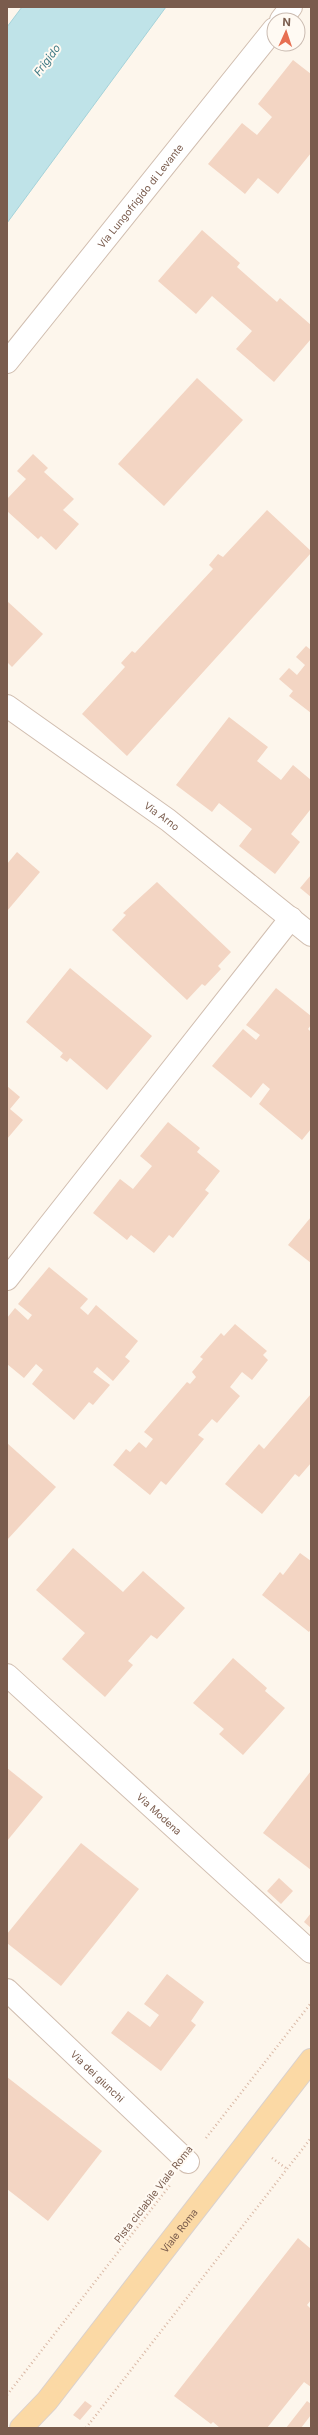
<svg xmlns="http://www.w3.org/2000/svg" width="318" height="2435" font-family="Inter,sans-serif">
<rect width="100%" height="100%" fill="#fdf6ec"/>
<path fill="#bfe3e8" stroke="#a5d3da" d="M22,7H166L7,223V27Z"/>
<g fill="#f3d5c3">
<path d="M293,60L311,74V153L278,194L258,178L245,194L208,164L242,123L257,135L272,117L258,104Z"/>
<path d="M202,230L240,263L237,267L277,302L280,298L311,325V339L274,382L236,349L252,331L212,296L196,314L158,281Z"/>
<path d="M197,378L243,420L164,506L118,464Z"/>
<path d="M33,454L48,468L44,472L74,499L63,510L79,524L56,550L41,536L38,539L7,511V499L26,479L17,471Z"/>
<path d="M267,510L311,551V553L127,756L82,714L125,667L121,663L132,651L135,653L213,569L209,565L218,554L223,557Z"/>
<path d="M7,601L43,634L12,667L7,662Z"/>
<path d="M306,646L311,650V713L289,696L293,691L279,679L289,668L297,675L305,665L296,657Z"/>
<path d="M229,717L268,747L257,761L281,780L293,765L311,780V812L310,810L291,834L300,842L275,874L239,846L252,829L219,803L212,812L176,785Z"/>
<path d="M17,852L40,872L7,911V864Z"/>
<path d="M311,875V897L300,888Z"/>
<path d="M157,882L231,952L218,966L221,969L205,986L202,984L187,1000L112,930L126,915L123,913Z"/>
<path d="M70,968L152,1036L107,1090L70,1058L67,1062L60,1057L63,1053L26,1022Z"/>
<path d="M276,988L311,1016V1025L308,1029L311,1032V1129L302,1140L259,1104L270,1089L263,1083L251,1098L212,1066L243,1029L256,1040L260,1035L246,1025Z"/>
<path d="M7,1086L20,1097L10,1109L23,1120L7,1139Z"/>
<path d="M168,1122L200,1148L197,1152L220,1171L205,1190L209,1193L173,1238L169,1235L154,1253L131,1235L127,1240L93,1213L120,1179L133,1189L152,1166L140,1156Z"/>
<path d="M311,1217V1263L288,1245Z"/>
<path d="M49,1267L88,1299L80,1308L88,1315L96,1305L138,1341L125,1357L130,1361L113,1381L97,1367L93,1372L110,1385L93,1405L89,1402L74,1420L32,1384L43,1370L36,1364L24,1378L7,1364V1318L15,1308L28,1320L32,1315L18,1304Z"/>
<path d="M235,1324L267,1351L263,1355L268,1360L252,1380L242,1372L230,1387L240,1396L217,1423L212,1419L198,1435L204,1439L166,1485L161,1481L150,1495L113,1465L126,1449L130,1452L139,1442L146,1448L153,1439L144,1432L187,1382L190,1384L196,1377L192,1372L203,1359L200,1357L221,1333L224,1336Z"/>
<path d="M311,1394V1463L299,1477L295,1474L262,1514L225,1484L259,1444L264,1449Z"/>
<path d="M7,1443L56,1487L7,1540Z"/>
<path d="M73,1548L123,1592L143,1571L185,1608L157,1639L151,1635L128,1661L133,1665L105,1697L62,1659L85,1633L36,1590Z"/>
<path d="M300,1553L311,1561V1629L309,1632L262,1595L280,1572L283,1575Z"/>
<path d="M233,1658L267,1688L265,1691L285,1708L243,1755L219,1734L224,1729L193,1703Z"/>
<path d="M7,1768L43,1797L7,1841Z"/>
<path d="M311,1771V1870L263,1833Z"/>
<path d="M81,1843L139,1889L61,1986L7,1943V1934Z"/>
<path d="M279,1878L293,1891L281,1904L267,1891Z"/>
<path d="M311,1913V1928L304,1922Z"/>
<path d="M167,1974L204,2002L191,2021L196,2025L161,2071L111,2033L128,2011L150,2027L159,2015L144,2004Z"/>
<path d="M7,2077L102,2151L48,2221L7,2189Z"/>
<path d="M298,2238L311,2249V2300L307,2305L311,2309V2387L304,2382L267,2428H220L213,2422L211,2424L174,2396Z"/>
<path d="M85,2401L92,2406L80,2420L73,2415Z"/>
<path d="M307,2401L311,2404V2415L301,2428H286Z"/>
</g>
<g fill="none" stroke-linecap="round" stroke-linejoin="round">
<g stroke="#d1beb0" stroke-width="24">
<g id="minor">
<path d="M281,20L291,7"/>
<path id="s1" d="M7,362L274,29"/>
<path id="s2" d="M7,706L168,820L311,935"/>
<path d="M7,1279L291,918"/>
<path id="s3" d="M7,1675L311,1952"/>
<path id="s4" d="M7,1990L188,2162"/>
</g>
</g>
<g stroke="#dad1cd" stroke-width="24">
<g id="major">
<path id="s5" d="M21,2428L47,2401L311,2060"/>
</g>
</g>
<g stroke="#d9b8a5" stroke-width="2.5" stroke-dasharray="1 3" stroke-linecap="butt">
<path d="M206,2138L311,2003"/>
<path d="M272,2158L287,2169"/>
<path d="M7,2395L171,2184"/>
<path d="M86,2428L311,2138"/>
</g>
<use href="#minor" stroke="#fff" stroke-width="22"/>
<use href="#major" stroke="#fbd9a5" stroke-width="22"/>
</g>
<g text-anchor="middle" stroke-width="4" stroke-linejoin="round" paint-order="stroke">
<g font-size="10" fill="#7a5c4d" stroke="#fffaf3">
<text dy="4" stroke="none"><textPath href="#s1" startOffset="213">Via Lungofrigido di Levante</textPath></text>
<text dy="4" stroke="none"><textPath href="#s2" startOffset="190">Via Arno</textPath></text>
<text dy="4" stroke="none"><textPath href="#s3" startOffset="206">Via Modena</textPath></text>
<text dy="4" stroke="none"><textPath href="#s4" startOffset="125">Via dei giunchi</textPath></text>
<text transform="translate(153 2194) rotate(-52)" y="4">Pista ciclabile Viale Roma</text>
<text dy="4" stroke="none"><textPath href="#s5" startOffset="253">Viale Roma</textPath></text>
</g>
<g font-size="11" font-style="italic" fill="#437c86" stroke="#fffaf3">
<text transform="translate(47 60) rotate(-53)" y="4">Frigido</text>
</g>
</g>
<rect width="318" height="2435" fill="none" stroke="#7a5c4d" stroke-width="16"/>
<g transform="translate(286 32) rotate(3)"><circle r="19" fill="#fffaf3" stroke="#cabbb1"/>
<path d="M0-3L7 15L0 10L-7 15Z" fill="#e76f51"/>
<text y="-6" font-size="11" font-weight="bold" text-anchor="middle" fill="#7a5c4d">N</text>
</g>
</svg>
